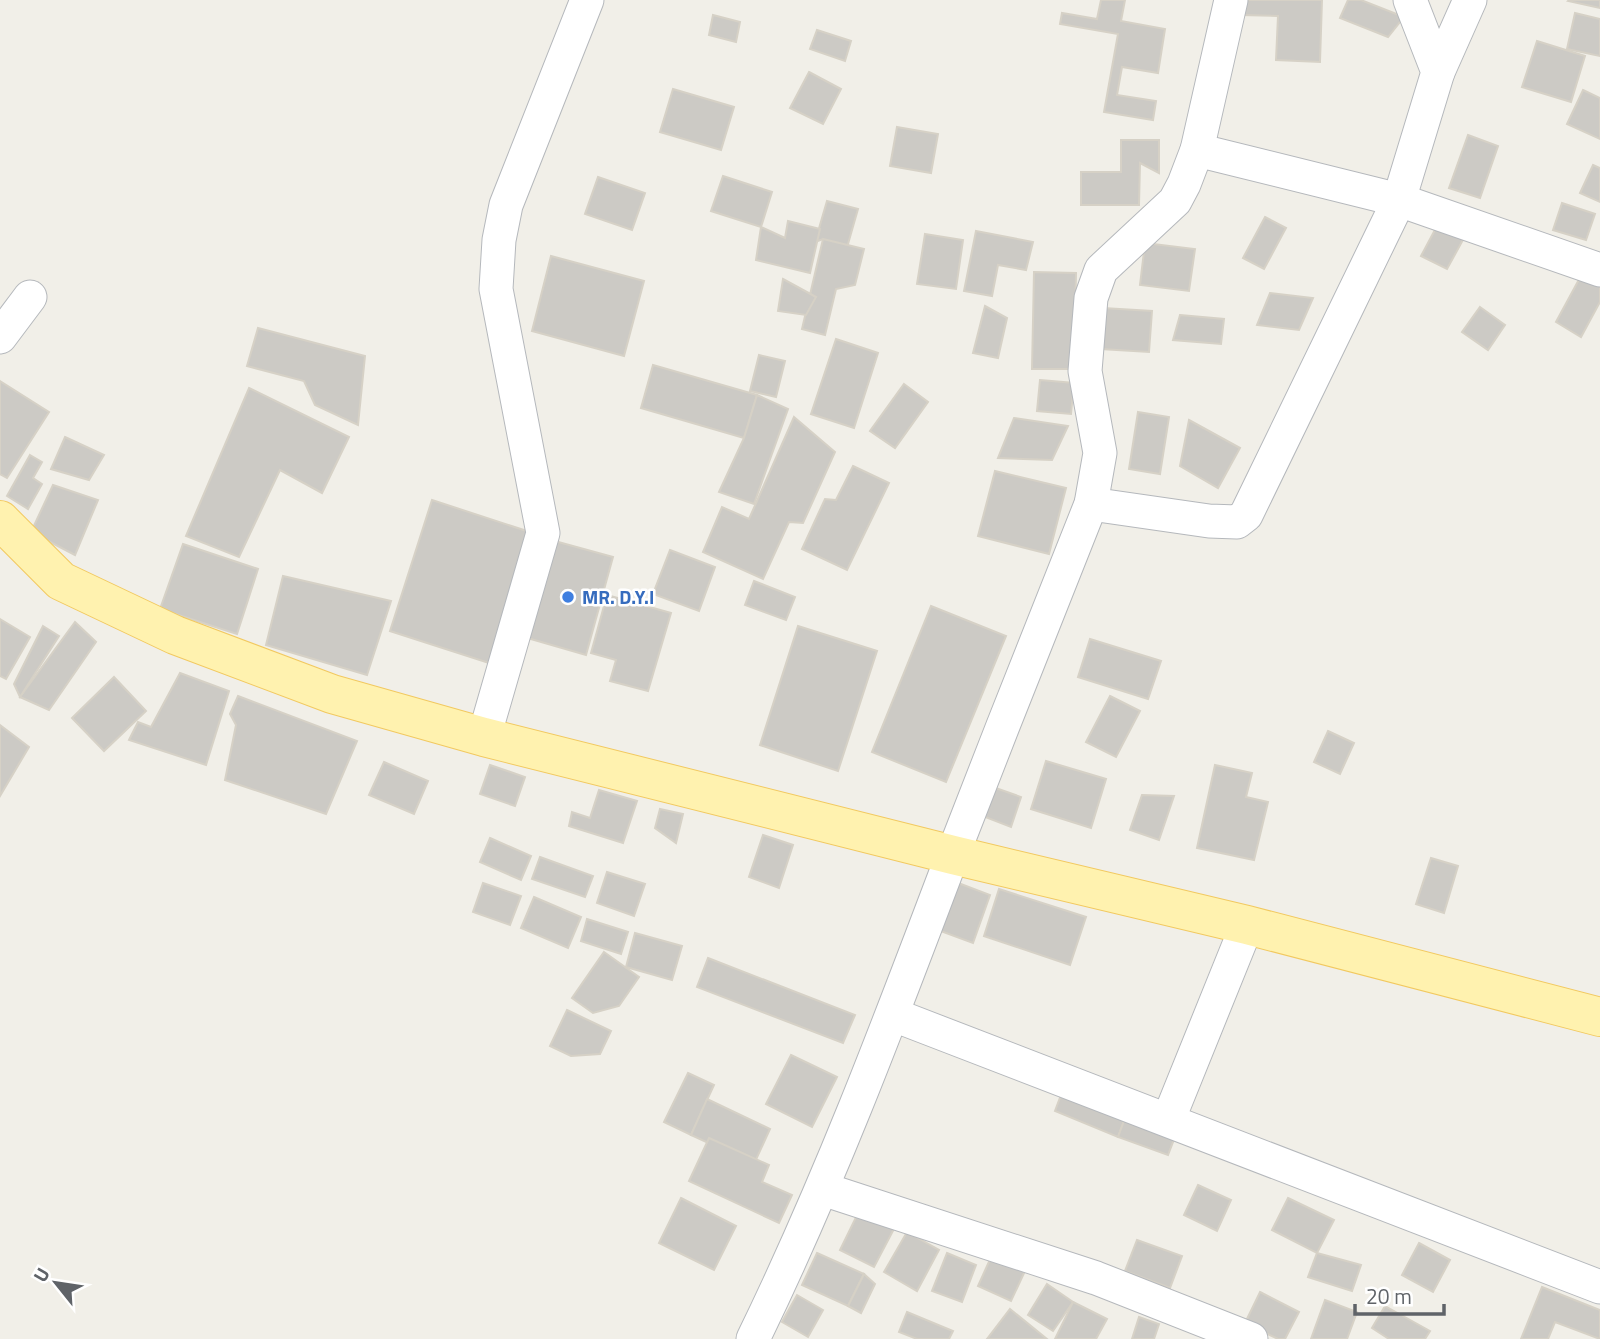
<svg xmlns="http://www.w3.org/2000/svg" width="1600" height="1339" font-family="'Titillium Web',sans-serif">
<rect width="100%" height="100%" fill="#f1efe8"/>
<g fill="#cccac5" stroke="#d6d1c6" stroke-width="2">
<path d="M1101,0H1125L1121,21L1165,29L1158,73L1122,67L1117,95L1156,101L1153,120L1104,112L1118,34L1060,24L1062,13L1097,19Z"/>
<path d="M1241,0H1322L1320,62L1276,60L1278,16L1241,15Z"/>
<path d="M1348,0H1361L1404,17L1388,37L1340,18Z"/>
<path d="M1569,0H1600V8L1568,1Z"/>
<path d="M1575,13L1600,19V56L1567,49Z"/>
<path d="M713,15L740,22L736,42L709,35Z"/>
<path d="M817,30L851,41L845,61L810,49Z"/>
<path d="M1537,41L1585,56L1571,102L1522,87Z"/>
<path d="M809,72L841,89L823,124L790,108Z"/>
<path d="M673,89L734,107L721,150L660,132Z"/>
<path d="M1583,90L1600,98V139L1567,124Z"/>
<path d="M897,127L938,134L931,173L890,166Z"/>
<path d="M1468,135L1498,146L1480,198L1449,188Z"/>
<path d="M1121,140H1159V173L1140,163L1139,205H1081V172H1121Z"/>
<path d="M1593,165L1600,168V202L1580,193Z"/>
<path d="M723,176L772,192L761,227L711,211Z"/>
<path d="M598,177L645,193L632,230L585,214Z"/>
<path d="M827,201L858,209L846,251L823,239L815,242Z"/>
<path d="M1562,203L1595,214L1586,240L1553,230Z"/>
<path d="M1265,217L1286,228L1264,269L1243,258Z"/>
<path d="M788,221L820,229L810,273L756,260L761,227L785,238Z"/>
<path d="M1438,224L1464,238L1447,269L1421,256Z"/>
<path d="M976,231L1033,242L1026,270L998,265L992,296L964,291Z"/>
<path d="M925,234L963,240L956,289L917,284Z"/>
<path d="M823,239L864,249L855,285L836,289L825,335L802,329Z"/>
<path d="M1145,243L1195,249L1189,291L1140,285Z"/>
<path d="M551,256L644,281L624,356L532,331Z"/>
<path d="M1034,272L1076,273L1074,369H1032Z"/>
<path d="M1583,272L1600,281V302L1581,337L1556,322Z"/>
<path d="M783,279L816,297L806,315L778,311Z"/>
<path d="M1270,293L1313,298L1299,330L1257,325Z"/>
<path d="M985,306L1007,318L998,358L973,353Z"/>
<path d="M1480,307L1505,325L1488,350L1462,332Z"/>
<path d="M1103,308L1152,311L1149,352L1101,349Z"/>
<path d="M1180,315L1224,319L1221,344L1173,340Z"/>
<path d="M258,328L365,356L358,425L315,405L304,381L247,366Z"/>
<path d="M836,339L878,353L854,428L811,414Z"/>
<path d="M759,355L785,361L776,397L750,391Z"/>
<path d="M653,365L757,395L744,438L641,408Z"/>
<path d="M1040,380L1074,383L1071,414L1037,411Z"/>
<path d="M0,381L49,412L7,478L0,474Z"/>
<path d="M904,384L928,402L895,448L870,431Z"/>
<path d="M249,388L349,437L322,493L280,470L239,557L186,536Z"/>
<path d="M757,395L788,409L754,504L719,492L744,438Z"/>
<path d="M1138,412L1169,417L1160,474L1129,469Z"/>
<path d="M794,417L835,452L803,523L789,522L763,579L703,552L722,507L749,519Z"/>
<path d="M1014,418L1068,426L1052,460L998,458Z"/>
<path d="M1189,420L1240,448L1218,488L1180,466Z"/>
<path d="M65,437L104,455L89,480L51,469Z"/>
<path d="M30,455L42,462L33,478L42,484L28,509L7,496Z"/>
<path d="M853,466L889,483L847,570L802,549L825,499L836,500Z"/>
<path d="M995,471L1066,488L1049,554L978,536Z"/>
<path d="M53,485L98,500L75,555L31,532Z"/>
<path d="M432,500L533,533L492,664L390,631Z"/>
<path d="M551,540L613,557L586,655L524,637Z"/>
<path d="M183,544L258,569L237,634L160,609Z"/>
<path d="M670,550L715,567L699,611L653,594Z"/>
<path d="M283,576L391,601L367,675L266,645Z"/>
<path d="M754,581L795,597L786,620L745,605Z"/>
<path d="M607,595L671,613L648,691L610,681L616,660L591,653Z"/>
<path d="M931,606L1006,636L946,782L872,752Z"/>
<path d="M0,619L30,637L6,679L0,676Z"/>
<path d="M75,622L96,642L49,710L20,697Z"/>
<path d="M43,626L59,636L20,697L14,684Z"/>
<path d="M798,626L877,651L838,771L760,745Z"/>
<path d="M1090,639L1161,661L1148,699L1078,677Z"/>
<path d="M180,673L229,691L206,765L129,740L138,722L151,727Z"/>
<path d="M114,677L146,711L104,751L72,718Z"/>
<path d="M238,696L357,741L326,814L225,780L236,725L230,714Z"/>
<path d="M1110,696L1140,711L1116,757L1086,742Z"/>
<path d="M0,725L29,747L0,796Z"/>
<path d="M1328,731L1354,743L1340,774L1314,762Z"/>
<path d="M1046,761L1106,779L1091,828L1031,809Z"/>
<path d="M384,762L428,781L414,814L369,795Z"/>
<path d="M490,765L525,777L515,806L480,794Z"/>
<path d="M1215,765L1252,773L1246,797L1268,802L1254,860L1197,848Z"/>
<path d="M990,786L1021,797L1011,827L980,815Z"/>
<path d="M599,790L637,801L623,843L569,826L572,812L590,818Z"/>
<path d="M1142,795L1174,796L1159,840L1130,830Z"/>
<path d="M660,809L683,814L676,843L655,828Z"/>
<path d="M763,835L793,845L779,888L749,877Z"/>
<path d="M490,838L531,856L521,880L480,862Z"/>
<path d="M540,857L593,876L585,897L532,879Z"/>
<path d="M1431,858L1458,866L1444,913L1416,904Z"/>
<path d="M607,872L645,884L634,916L597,903Z"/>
<path d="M953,881L990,895L973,943L935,929Z"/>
<path d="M483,883L521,896L510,925L473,912Z"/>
<path d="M999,889L1086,917L1070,965L984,936Z"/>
<path d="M534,897L581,917L568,948L521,928Z"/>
<path d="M587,919L628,932L621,954L581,941Z"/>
<path d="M635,933L682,946L672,980L626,967Z"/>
<path d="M604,952L639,977L619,1006L593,1013L572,998Z"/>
<path d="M708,958L855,1015L843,1043L697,987Z"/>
<path d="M567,1010L611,1031L600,1054L571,1056L550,1046Z"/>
<path d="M791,1055L837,1077L812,1127L766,1104Z"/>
<path d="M688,1073L714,1085L691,1135L664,1122Z"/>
<path d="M1064,1087L1128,1110L1118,1137L1055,1111Z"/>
<path d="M707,1099L770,1129L754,1164L691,1135Z"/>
<path d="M1128,1110L1178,1129L1168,1155L1118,1137Z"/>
<path d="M709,1138L769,1165L762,1182L792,1195L779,1223L689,1181Z"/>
<path d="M1198,1185L1231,1200L1217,1231L1184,1215Z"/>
<path d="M681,1198L736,1226L714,1270L659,1243Z"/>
<path d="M1288,1198L1334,1220L1317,1253L1272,1230Z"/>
<path d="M860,1209L895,1227L874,1267L840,1250Z"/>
<path d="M907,1232L939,1250L917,1291L884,1272Z"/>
<path d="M1137,1240L1182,1256L1170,1288L1125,1271Z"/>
<path d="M1419,1243L1450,1260L1433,1292L1402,1275Z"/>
<path d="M817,1253L864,1274L848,1306L802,1285Z"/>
<path d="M947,1253L976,1265L962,1302L932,1291Z"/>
<path d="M1317,1253L1361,1265L1352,1291L1308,1277Z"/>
<path d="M992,1255L1025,1271L1011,1301L978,1286Z"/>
<path d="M864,1274L875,1284L861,1313L848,1306Z"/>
<path d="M1047,1284L1073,1302L1053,1331L1028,1315Z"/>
<path d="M1542,1287L1600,1310V1339L1555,1322L1548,1339H1521Z"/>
<path d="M1260,1292L1299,1312L1285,1339H1278L1245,1323Z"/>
<path d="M797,1295L823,1310L808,1337L782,1322Z"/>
<path d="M1325,1300L1357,1312L1347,1339H1311Z"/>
<path d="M1073,1302L1107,1319L1096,1339H1055Z"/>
<path d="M1385,1306L1430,1331L1425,1339H1389L1372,1328Z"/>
<path d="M1010,1309L1047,1339H987Z"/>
<path d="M907,1312L953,1331L949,1339H917L899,1332Z"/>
<path d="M1139,1317L1159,1324L1154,1339H1132Z"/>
</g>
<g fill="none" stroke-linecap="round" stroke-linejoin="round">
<g stroke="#b5b8bc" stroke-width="35">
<g id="minor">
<path d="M1438,72L1470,0"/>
<path d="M1197,150L1399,200L1600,270"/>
<path d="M0,337L30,297"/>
<path d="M1091,504L1209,521L1237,522L1246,515L1399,200L1438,72L1410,0"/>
<path d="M484,737L543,533L496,289L499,240L506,205L587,0"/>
<path d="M894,1015L1600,1287"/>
<path d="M1169,1118L1247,925"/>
<path d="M823,1189L1096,1278L1251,1339"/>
<path d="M753,1339C830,1181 891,1018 953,854C998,737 1045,620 1091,504L1100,453L1085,371L1091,298L1101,270L1175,201L1184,184L1197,150L1231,0"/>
</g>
</g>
<g stroke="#f2c960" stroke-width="40">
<path id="primary" d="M0,520L61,581L175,635L332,694L484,737L953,855L1247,925L1600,1017"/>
</g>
<use href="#minor" stroke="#fff" stroke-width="33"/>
<use href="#primary" stroke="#fff2af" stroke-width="38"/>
</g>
<circle fill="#3f7fe0" stroke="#fff" stroke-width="2.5" cx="568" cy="597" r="7"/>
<g text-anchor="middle" stroke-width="5" stroke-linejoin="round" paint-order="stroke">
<g font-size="19" font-weight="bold" fill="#366cbe" stroke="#fff" text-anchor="start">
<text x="582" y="604">MR. D.Y.I</text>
</g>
</g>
<g transform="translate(56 1283) rotate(300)" stroke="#ffffff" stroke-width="5" paint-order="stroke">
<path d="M0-5L12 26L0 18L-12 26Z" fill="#5f6368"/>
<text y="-10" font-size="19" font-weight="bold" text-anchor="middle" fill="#5f6368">U</text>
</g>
<path d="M1355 1304v10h89v-10" fill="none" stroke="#5f6368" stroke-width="3.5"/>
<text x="1366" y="1304" font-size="21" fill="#5f6368" stroke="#ffffff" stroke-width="5" paint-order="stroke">20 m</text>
</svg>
